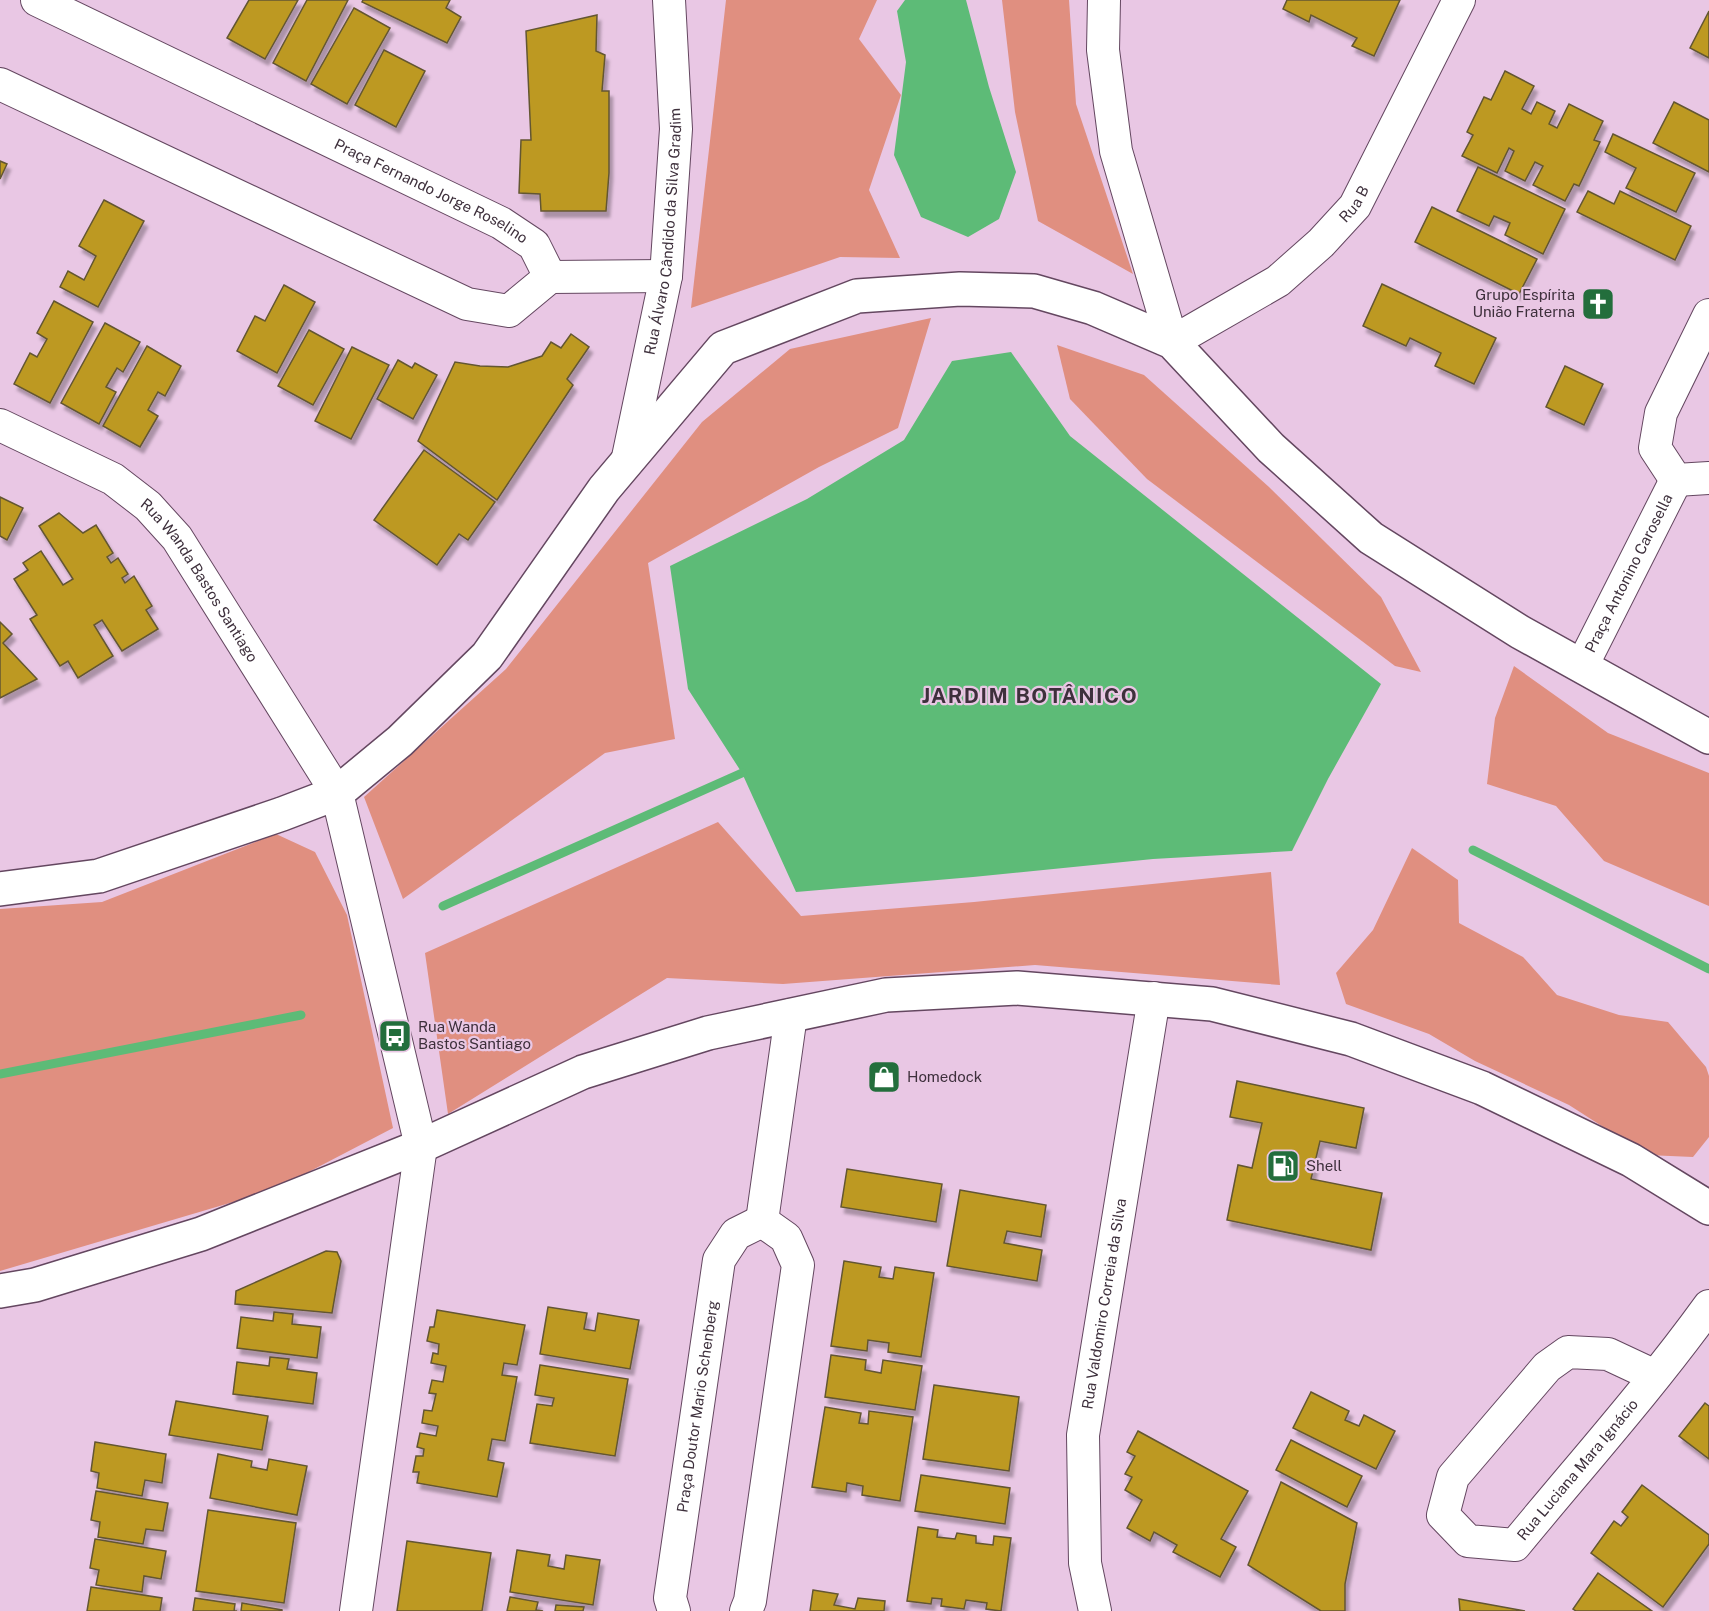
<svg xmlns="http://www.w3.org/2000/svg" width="1709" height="1611" font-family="'Public Sans',sans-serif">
<defs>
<filter id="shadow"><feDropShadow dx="3.5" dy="6" stdDeviation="1.5" flood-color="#0004"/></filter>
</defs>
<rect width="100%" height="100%" fill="#e9c7e4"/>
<g fill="#e08f80">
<path d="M726,0H877L859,39L901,95L869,190L900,258L840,257L691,308Z"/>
<path d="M1002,0H1069L1076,104L1133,274L1038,221L1015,112Z"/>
<path d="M931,318L898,428L819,467L648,563L675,739L605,753L403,899L364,797L506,669L702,422L790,349Z"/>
<path d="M1057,345L1144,375L1269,487L1381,597L1421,672L1395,666L1147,479L1070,399Z"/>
<path d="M1514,666L1608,733L1709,773V906L1604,861L1556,806L1487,784L1495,718Z"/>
<path d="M718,822L801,916L974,902L1271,872L1280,985L1035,965L783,984L667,978L448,1114L425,953Z"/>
<path d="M276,834L315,852L347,915L393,1128L274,1190L0,1271V909L102,902Z"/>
<path d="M1412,848L1458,880L1459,923L1523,957L1557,995L1619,1015L1668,1022L1706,1067L1709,1076V1137L1693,1157L1647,1155L1569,1105L1475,1061L1429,1034L1346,1004L1336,973L1373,930Z"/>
</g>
<g fill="#5dbb77">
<path d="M905,0H966L989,87L1016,172L999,219L968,237L921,217L894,155L906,62L897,11Z"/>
<path d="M1011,352L1070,436L1381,684L1328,779L1292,851L1153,859L973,877L796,892L742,773L688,689L670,566L807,499L904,440L952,361Z"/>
</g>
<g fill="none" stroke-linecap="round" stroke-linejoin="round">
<g stroke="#5dbb77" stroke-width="9">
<path d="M1473,850L1709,969"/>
<path d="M443,906L742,773"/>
<path d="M0,1074L301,1015"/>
</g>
</g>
<g fill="#bd9921" stroke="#635632" stroke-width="1.5" filter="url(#shadow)">
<path d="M249,0H298L265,59L227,38Z"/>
<path d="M307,0H348L306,81L273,63Z"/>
<path d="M363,0H450L446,8L461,17L447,43L362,2Z"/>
<path d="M1287,0H1400L1374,56L1352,46L1357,38L1311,15L1309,22L1283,9Z"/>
<path d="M354,8L390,28L347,104L311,84Z"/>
<path d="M1709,11V58L1690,48Z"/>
<path d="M597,15L596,51L605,55L602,91H609V173L606,211H541L540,194L519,193L521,140H531L526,31Z"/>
<path d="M384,50L425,71L396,127L355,105Z"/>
<path d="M1505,71L1534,86L1522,109L1531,114L1537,102L1555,111L1549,124L1557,128L1569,104L1603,121L1594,140L1600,142L1579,186L1574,184L1565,201L1533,185L1543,166L1535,162L1525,181L1505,171L1514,151L1509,148L1497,173L1462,156L1473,135L1467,132L1484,97L1491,100Z"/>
<path d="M1674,102L1709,120V172L1653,143Z"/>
<path d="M1613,134L1695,173L1676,212L1626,188L1636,168L1605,152Z"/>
<path d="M0,161L7,164L0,179Z"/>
<path d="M1478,167L1565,209L1543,254L1505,235L1510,223L1494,216L1489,226L1457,211Z"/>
<path d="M1588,191L1614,204L1620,191L1691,226L1675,260L1577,212Z"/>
<path d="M104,200L144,221L98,307L60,287L68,271L84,280L96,256L79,246Z"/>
<path d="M1432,207L1537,259L1519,294L1415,242Z"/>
<path d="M1382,284L1496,338L1474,384L1435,366L1441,353L1410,338L1406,346L1363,326Z"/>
<path d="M284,285L315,302L277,373L237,351L255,316L265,321Z"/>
<path d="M54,301L93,322L50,403L14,384L30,353L37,357L47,339L37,333Z"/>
<path d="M105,323L140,342L123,372L117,368L106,387L116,392L99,424L61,403Z"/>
<path d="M309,330L344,349L313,405L278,386Z"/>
<path d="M571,334L589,347L567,379L573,385L497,500L418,441L455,362L480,366L508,367L542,356L551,342L561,348Z"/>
<path d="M147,346L181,366L165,396L158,392L148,410L158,416L140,447L103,426Z"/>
<path d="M352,347L389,365L351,439L315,421Z"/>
<path d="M398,360L412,368L415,363L437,375L413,419L377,399Z"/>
<path d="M1565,366L1603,384L1584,425L1546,407Z"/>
<path d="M424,450L495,502L468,540L459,534L437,565L374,520Z"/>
<path d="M0,497L23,508L7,540L0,536Z"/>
<path d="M59,513L83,533L96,525L113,553L107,557L111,563L118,558L128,574L122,578L125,583L134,576L152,606L146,610L158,629L122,651L102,620L94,625L113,656L78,678L68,661L60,666L30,619L37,615L14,579L28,570L23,563L41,551L63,585L73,579L39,526Z"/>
<path d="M0,622L12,634L3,643L37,679L0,698Z"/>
<path d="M1237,1081L1364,1108L1356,1148L1320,1141L1311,1179L1382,1193L1371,1250L1227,1220L1238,1165L1252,1168L1262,1123L1230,1117Z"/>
<path d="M847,1169L942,1184L936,1222L841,1207Z"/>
<path d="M960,1190L1046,1205L1041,1237L1007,1231L1004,1243L1042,1250L1037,1281L947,1266Z"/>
<path d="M326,1251L337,1252L341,1261L332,1313L235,1304L236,1291Z"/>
<path d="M844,1261L881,1267L879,1277L893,1279L895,1267L934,1273L921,1357L888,1352L889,1343L868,1340L867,1351L831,1346Z"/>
<path d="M548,1307L587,1313L584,1329L595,1331L598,1313L639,1320L630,1369L540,1354Z"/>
<path d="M437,1310L525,1325L517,1365L504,1363L502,1375L517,1377L505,1441L492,1439L488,1460L504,1463L497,1497L417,1483L419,1472H413L416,1456H423L424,1449L417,1447L420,1433L436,1436L438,1426L422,1423L424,1410L432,1411L436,1394L429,1393L432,1380L443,1382L446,1366L431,1363L433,1353L438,1354L439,1344L427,1341L430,1327H434Z"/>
<path d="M274,1312L293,1314L292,1324L321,1327L317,1358L237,1348L241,1317L273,1321Z"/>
<path d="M831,1355L866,1360L865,1370L881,1373L883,1360L922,1366L915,1410L825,1397Z"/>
<path d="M270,1357L289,1359L287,1369L317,1373L313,1404L233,1394L237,1362L269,1366Z"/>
<path d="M540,1365L628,1379L615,1456L530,1443L537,1404L552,1406L554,1398L535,1395Z"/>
<path d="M934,1385L1019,1397L1009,1471L923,1459Z"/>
<path d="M1311,1392L1349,1411L1345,1420L1359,1426L1364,1415L1395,1431L1376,1469L1293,1428Z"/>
<path d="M176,1401L268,1416L262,1450L169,1435Z"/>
<path d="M1705,1403L1709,1406V1459L1679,1436Z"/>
<path d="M825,1407L861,1413L859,1423L868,1424L869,1411L913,1417L900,1501L862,1495L863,1486L847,1483L846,1492L812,1487Z"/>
<path d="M1138,1431L1248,1491L1221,1539L1236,1547L1220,1577L1173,1552L1177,1545L1154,1532L1150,1541L1127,1528L1142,1500L1125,1490L1132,1477L1125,1474L1135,1456L1127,1452Z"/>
<path d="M1291,1440L1362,1476L1347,1507L1276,1470Z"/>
<path d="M95,1442L166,1454L162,1483L145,1480L142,1496L97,1488L99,1473L91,1471Z"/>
<path d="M218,1454L252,1461L251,1467L267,1470L269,1459L307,1466L297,1515L210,1498Z"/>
<path d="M921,1475L1010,1488L1005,1524L915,1511Z"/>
<path d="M1281,1482L1357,1523L1345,1584V1611H1321L1248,1565Z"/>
<path d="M1642,1485L1709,1535V1544L1663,1607L1591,1553L1614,1521L1621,1526L1628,1517L1622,1512Z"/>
<path d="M96,1491L168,1503L163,1531L146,1529L143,1544L98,1537L100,1522L91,1520Z"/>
<path d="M208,1510L296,1523L284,1603L196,1591Z"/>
<path d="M918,1527L938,1530L937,1537L955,1539L957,1533L976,1536V1543L993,1545L994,1536L1011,1538L1001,1611L986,1609L987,1603L966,1600L964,1609L941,1606L942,1599L932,1598L931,1604L907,1601Z"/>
<path d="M95,1539L166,1551L161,1579L144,1576L142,1592L96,1585L99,1570L90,1568Z"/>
<path d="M407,1541L491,1553L482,1611H397Z"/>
<path d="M517,1550L550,1555L548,1566L564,1569L566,1555L600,1560L593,1605L510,1592Z"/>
<path d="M1598,1573L1652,1611H1576L1573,1609Z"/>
<path d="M91,1587L162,1598L160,1611H87Z"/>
<path d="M813,1590L838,1594L834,1605L855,1609L858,1598L885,1601L884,1611H810Z"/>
<path d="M510,1597L538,1602L536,1610L543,1611H507Z"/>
<path d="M195,1598L235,1604L234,1611H237H193Z"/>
<path d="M1459,1599L1525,1611H1460Z"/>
<path d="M242,1603L282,1610V1611H241Z"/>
<path d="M556,1605L584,1607L583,1611H555Z"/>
</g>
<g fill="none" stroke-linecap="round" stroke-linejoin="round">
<g stroke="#644760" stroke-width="34">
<g id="street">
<path id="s1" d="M37,0L501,223L534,245L550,277"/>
<path id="s2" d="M1104,0L1103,50L1116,151L1172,342L1278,281L1321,243L1355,206L1459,0"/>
<path d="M0,84L467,304L509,311L550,277"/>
<path d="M550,277L666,276"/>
<path d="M1709,315L1661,413L1655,448L1676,480L1709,478"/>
<path id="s3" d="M0,425L113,479L148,506L177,538L337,793L421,1146L356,1611"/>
<path id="s4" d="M627,462L666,276L676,129L669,0"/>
<path id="s5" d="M1582,666L1676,480"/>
<path d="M762,1221L791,1015"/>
<path id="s6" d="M1655,1376L1608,1354L1568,1352L1547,1367L1453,1477L1443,1515L1468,1541L1515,1545C1580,1466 1649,1389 1709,1306"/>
<path id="s7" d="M674,1611L670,1598L719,1260L736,1234L762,1221"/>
<path d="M746,1611L750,1601L798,1265L786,1238L762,1221"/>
<path id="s8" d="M1095,1611L1085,1563L1083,1435L1154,998"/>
</g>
</g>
<g stroke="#644760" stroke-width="36">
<g id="secondary">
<path d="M0,889L99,876L282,814L337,793L400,741L487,656L604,489L723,348L857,296L960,289L1034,291L1093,308L1172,342L1271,448L1371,538L1520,632L1709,737"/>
<path d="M0,1291L35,1285L201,1234L421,1146L583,1072L708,1033L886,995L1017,988L1212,1004L1351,1039L1482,1088L1631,1160L1709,1208"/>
</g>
</g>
<use href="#street" stroke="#fff" stroke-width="32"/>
<use href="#secondary" stroke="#fff" stroke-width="33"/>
</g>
<defs>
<g id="church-square" transform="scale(1.725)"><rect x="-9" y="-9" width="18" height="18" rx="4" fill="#236e3c" stroke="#e9c7e4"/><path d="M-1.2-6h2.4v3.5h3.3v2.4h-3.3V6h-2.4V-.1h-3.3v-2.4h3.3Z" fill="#fff"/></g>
<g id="bus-square" transform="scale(1.725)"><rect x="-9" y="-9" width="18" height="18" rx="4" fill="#236e3c" stroke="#e9c7e4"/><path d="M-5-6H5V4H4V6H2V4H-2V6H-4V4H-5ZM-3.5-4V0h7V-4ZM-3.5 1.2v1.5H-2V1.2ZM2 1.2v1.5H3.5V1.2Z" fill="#fff"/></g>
<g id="shop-square" transform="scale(1.725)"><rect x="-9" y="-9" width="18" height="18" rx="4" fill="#236e3c" stroke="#e9c7e4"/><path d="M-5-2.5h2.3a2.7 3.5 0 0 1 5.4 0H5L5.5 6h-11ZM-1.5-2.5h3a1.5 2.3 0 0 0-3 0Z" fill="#fff"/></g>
<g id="fuel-square" transform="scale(1.725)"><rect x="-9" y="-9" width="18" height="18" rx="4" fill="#236e3c" stroke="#e9c7e4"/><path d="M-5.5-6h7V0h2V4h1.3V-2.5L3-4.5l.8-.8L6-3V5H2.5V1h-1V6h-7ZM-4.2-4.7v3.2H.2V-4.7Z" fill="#fff"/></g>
</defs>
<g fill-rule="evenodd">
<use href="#church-square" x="1598" y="304"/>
<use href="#bus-square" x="395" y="1036"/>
<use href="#shop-square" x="884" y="1077"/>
<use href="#fuel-square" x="1283" y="1166"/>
</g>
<g text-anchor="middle" stroke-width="4.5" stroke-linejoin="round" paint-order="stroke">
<g font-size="15" fill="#3e303c" stroke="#e9c7e4">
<text dy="5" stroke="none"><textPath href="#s1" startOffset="438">Praça Fernando Jorge Roselino</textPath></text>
<text dy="5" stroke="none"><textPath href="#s2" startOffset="582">Rua B</textPath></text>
<text dy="5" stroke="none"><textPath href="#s4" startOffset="234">Rua Álvaro Cândido da Silva Gradim</textPath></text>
<text dy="5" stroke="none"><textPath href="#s5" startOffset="104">Praça Antonino Carosella</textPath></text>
<text dy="5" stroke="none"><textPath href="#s3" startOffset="260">Rua Wanda Bastos Santiago</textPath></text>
<text dy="5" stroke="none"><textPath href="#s8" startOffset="310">Rua Valdomiro Correia da Silva</textPath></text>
<text dy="5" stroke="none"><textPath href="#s7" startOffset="207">Praça Doutor Mario Schenberg</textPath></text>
<text dy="5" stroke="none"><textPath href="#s6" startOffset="483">Rua Luciana Mara Ignácio</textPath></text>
</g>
<g font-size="15" fill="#3e303c" stroke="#e9c7e4" text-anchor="start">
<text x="1575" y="300" text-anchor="end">Grupo Espírita<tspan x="1575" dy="17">União Fraterna</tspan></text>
<text x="418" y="1032">Rua Wanda<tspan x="418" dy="17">Bastos Santiago</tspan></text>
<text x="907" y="1082">Homedock</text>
<text x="1306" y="1171">Shell</text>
</g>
<g font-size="21" font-weight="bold" letter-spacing="1.5" fill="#3e303c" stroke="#e9c7e4">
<text x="1030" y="703">JARDIM BOTÂNICO</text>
</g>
</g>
</svg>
